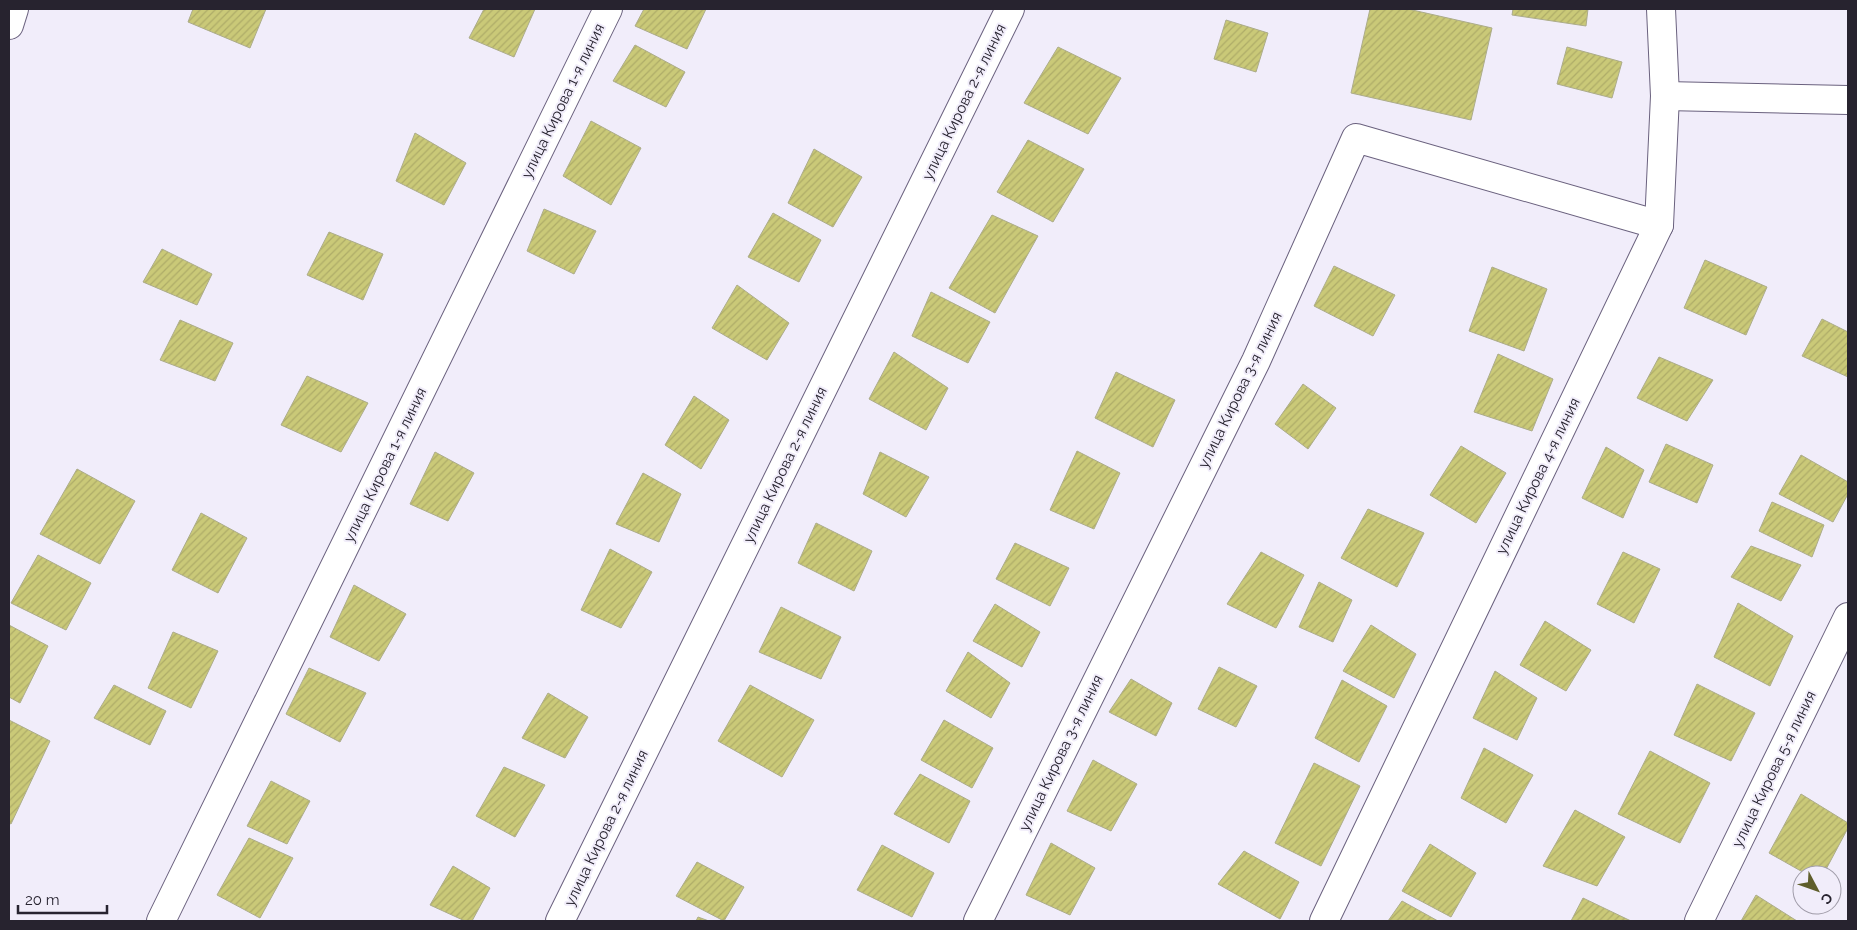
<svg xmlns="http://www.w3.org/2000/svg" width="1857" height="930" font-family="Raleway,sans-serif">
<defs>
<pattern id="building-hatch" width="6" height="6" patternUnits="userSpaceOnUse" patternTransform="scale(1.25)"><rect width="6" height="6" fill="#cac978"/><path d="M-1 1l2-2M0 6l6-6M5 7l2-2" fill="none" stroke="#aeac68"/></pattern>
</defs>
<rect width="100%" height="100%" fill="#f1edfa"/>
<g fill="url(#building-hatch)" stroke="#acac8a">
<path d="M193,9H266L250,48L188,22Z"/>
<path d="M484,9H535L514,57L469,38Z"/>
<path d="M644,9H706L687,49L635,26Z"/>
<path d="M1370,9H1408L1492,28L1471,120L1351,93Z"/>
<path d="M1513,9H1588L1586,26L1512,15Z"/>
<path d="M1226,20L1268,33L1256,72L1214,59Z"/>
<path d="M635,45L685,72L666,107L613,81Z"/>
<path d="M1058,47L1121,78L1088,134L1024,103Z"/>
<path d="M1567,47L1622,62L1612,98L1557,84Z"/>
<path d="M591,121L641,148L611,205L563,176Z"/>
<path d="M415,133L466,163L444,205L396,181Z"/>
<path d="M1028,140L1084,169L1053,222L997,192Z"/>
<path d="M814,149L862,177L833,227L788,203Z"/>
<path d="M544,209L596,231L574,274L527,251Z"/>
<path d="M773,213L821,240L799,282L748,257Z"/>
<path d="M992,215L1038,236L995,313L949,288Z"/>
<path d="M329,232L383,254L363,300L307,275Z"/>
<path d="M162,249L212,274L197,305L143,282Z"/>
<path d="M1705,260L1767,287L1746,335L1684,308Z"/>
<path d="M1334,266L1395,295L1373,336L1314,306Z"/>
<path d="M1492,267L1547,289L1524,351L1469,331Z"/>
<path d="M737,285L789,323L767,360L712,328Z"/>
<path d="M931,292L990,322L968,363L912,336Z"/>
<path d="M1822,319L1848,332V377L1802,356Z"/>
<path d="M180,320L233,343L215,381L160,360Z"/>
<path d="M894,352L948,388L926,430L869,399Z"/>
<path d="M1498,354L1553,379L1532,431L1474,412Z"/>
<path d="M1659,357L1713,380L1687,421L1637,398Z"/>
<path d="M1116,372L1175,400L1153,447L1095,418Z"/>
<path d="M307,376L368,403L341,452L281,425Z"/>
<path d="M1303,384L1336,408L1308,449L1275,424Z"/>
<path d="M694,396L729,420L701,469L665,445Z"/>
<path d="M1666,444L1713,465L1697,503L1649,482Z"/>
<path d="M1461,446L1506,473L1476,523L1430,495Z"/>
<path d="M1606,447L1644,470L1623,518L1582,498Z"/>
<path d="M1077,451L1120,473L1094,529L1050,510Z"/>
<path d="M435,452L474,473L448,521L410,504Z"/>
<path d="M880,452L929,477L906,517L863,494Z"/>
<path d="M1801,455L1848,482V494L1833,522L1779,494Z"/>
<path d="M77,469L135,501L100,564L40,534Z"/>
<path d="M643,473L681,494L659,542L616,524Z"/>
<path d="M1772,502L1824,525L1812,557L1759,531Z"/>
<path d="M1368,509L1424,533L1397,587L1341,558Z"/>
<path d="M201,513L247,538L218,593L172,570Z"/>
<path d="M816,523L872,551L854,591L798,563Z"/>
<path d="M1015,543L1069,568L1050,606L996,579Z"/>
<path d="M1751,546L1801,565L1781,601L1731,577Z"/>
<path d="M610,549L652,572L621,628L581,610Z"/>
<path d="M1261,552L1304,575L1276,628L1227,604Z"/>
<path d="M1623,552L1660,569L1634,623L1597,604Z"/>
<path d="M38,555L91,583L66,630L11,603Z"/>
<path d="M1319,582L1352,600L1333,642L1299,627Z"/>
<path d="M354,585L406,614L379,661L330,637Z"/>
<path d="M1738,603L1793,636L1770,686L1714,657Z"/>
<path d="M995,604L1040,632L1022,667L973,641Z"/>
<path d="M781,607L841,637L821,679L759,652Z"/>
<path d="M1545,621L1591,650L1566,691L1520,665Z"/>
<path d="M9,625L48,646L20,703L9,697Z"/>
<path d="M1371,625L1416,654L1394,698L1343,671Z"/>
<path d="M173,632L218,651L191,708L148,688Z"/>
<path d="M968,652L1010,683L991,718L946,691Z"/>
<path d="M1219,667L1257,686L1236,727L1198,709Z"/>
<path d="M309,668L366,693L340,742L286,714Z"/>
<path d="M1495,671L1537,698L1517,740L1473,718Z"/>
<path d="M1131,679L1172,703L1156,736L1109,712Z"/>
<path d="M1342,680L1387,706L1359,762L1315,738Z"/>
<path d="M1697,684L1755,713L1731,761L1674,735Z"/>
<path d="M114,685L166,711L150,745L94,718Z"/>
<path d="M750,685L814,720L782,777L718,741Z"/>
<path d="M548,693L588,717L565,758L522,738Z"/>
<path d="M9,720L50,741L11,824L9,823Z"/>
<path d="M944,720L993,748L972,788L921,760Z"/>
<path d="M1484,748L1533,775L1506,823L1461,798Z"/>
<path d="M1650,751L1710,783L1680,843L1618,814Z"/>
<path d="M1093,760L1137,784L1111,831L1067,811Z"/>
<path d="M1314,763L1360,786L1321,866L1275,843Z"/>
<path d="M504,767L545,785L515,837L476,816Z"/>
<path d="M920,774L970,801L949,843L894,814Z"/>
<path d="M271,781L310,801L287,844L247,826Z"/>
<path d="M1801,794L1848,823V828L1823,875H1808L1769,853Z"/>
<path d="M1575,810L1625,837L1597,886L1543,866Z"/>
<path d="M249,838L293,858L260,918L217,895Z"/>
<path d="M1051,843L1095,868L1070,915L1026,895Z"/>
<path d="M1430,844L1476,873L1451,917L1402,891Z"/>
<path d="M882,845L934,873L912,917L857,890Z"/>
<path d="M1244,851L1299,882L1280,919L1218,884Z"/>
<path d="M697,862L744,887L724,921L676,896Z"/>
<path d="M453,866L490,888L472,921H465L430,905Z"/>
<path d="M1756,895L1797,921H1741Z"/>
<path d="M1583,898L1631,921H1571Z"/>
<path d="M1402,901L1438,921H1388Z"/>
<path d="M698,917L709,921H696Z"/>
</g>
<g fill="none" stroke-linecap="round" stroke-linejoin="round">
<g stroke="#6a617e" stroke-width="30">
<g id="minor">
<path d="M9,25L14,9"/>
<path d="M1665,96L1848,100"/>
<path d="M161,921L608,9"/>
<path d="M560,921L1010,9"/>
<path d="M978,921L1256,361L1356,138L1659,225"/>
<path d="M1324,921L1659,225L1665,96L1661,9"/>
<path d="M1699,921L1848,617"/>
</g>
</g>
<use href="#minor" stroke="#fff" stroke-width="28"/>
</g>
<g text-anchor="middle" stroke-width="4" stroke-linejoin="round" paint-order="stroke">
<g font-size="15" fill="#27232f" stroke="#f1edfa">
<text transform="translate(563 101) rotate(-64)" y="5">улица Кирова 1-я линия</text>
<text transform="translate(964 102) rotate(-64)" y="5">улица Кирова 2-я линия</text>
<text transform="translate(1240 390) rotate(-64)" y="5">улица Кирова 3-я линия</text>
<text transform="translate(385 465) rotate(-64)" y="5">улица Кирова 1-я линия</text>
<text transform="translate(785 465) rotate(-64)" y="5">улица Кирова 2-я линия</text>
<text transform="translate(1538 476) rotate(-64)" y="5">улица Кирова 4-я линия</text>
<text transform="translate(1061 753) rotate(-64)" y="5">улица Кирова 3-я линия</text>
<text transform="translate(1774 769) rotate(-64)" y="5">улица Кирова 5-я линия</text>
<text transform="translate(606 828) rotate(-64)" y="5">улица Кирова 2-я линия</text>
</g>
</g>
<rect width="1857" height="930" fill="none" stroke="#27232f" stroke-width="20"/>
<g transform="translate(1817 890) rotate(131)"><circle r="24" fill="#f1edfa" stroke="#a09ca9"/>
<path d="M0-4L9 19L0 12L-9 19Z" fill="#5f5e2b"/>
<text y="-8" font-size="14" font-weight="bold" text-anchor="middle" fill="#27232f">С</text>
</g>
<path d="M18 905v8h89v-8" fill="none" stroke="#27232f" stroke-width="2.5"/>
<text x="25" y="905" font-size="15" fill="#27232f" stroke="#f1edfa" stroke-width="4" paint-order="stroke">20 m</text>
</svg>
